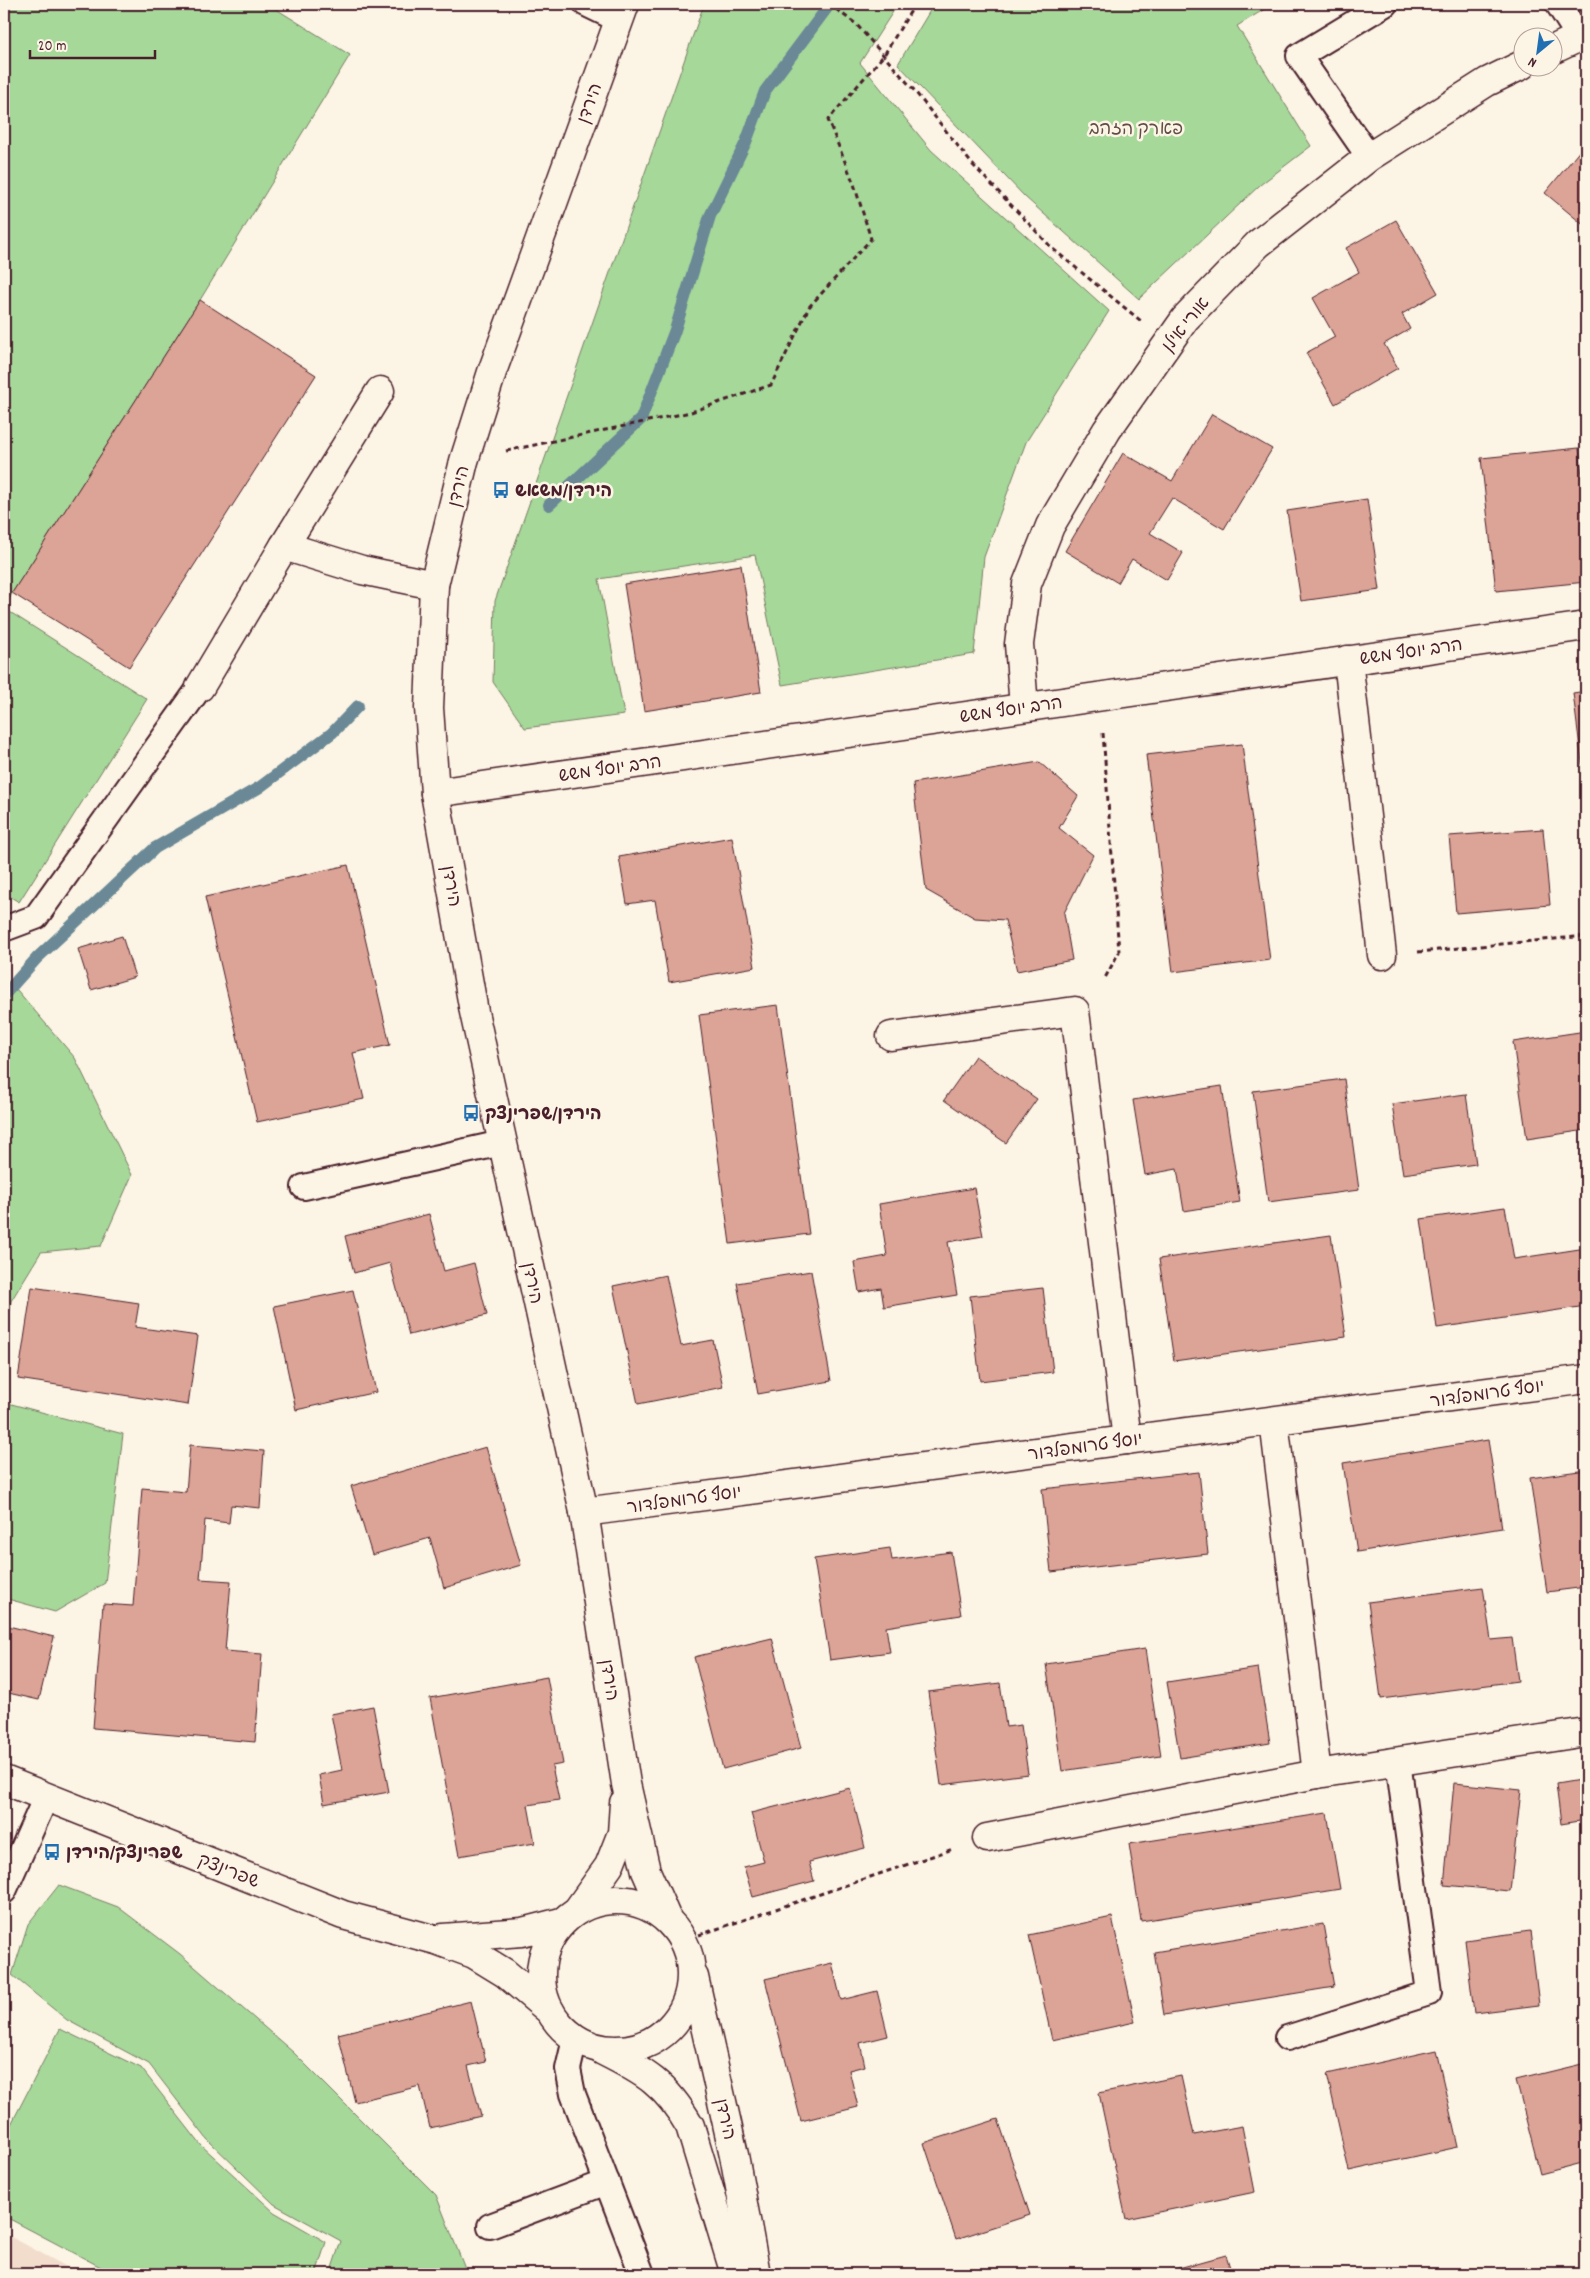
<svg xmlns="http://www.w3.org/2000/svg" width="1590" height="2278" font-family="Dekko,'Playpen Sans Hebrew',sans-serif">
<rect width="100%" height="100%" fill="#fcf5e5"/>
<filter id="ink" filterUnits="userSpaceOnUse"><feTurbulence type="fractalNoise" baseFrequency=".02" numOctaves="2"/><feDisplacementMap in="SourceGraphic" scale="10" xChannelSelector="R" yChannelSelector="G"/><feConvolveMatrix kernelMatrix="1 2 1 2 8 2 1 2 1" color-interpolation-filters="sRGB"/></filter>
<g filter="url(#ink)">
<path fill="#f2ddcd" d="M4,2233L80,2274H4Z"/>
<g fill="#a6d89a" stroke="#787c62">
<path d="M4,4H268L350,55L200,300L12,593L5,609L147,699L19,902L4,893Z"/>
<path d="M704,4H898L860,63L931,150L1109,311L1026,442L984,557L974,654L782,685L755,555L599,579L624,715L525,728L493,682L495,601Z"/>
<path d="M934,4H1273L1237,26L1311,146L1260,185L1139,299L1025,197L898,64Z"/>
<path d="M11,983L75,1058L132,1175L101,1246L41,1252L11,1301L4,1357V984Z"/>
<path d="M4,1402L123,1434L105,1583L55,1612L4,1598Z"/>
<path d="M59,1885L118,1907L180,1954L294,2053L436,2195L467,2274H330L341,2241L274,2204L207,2139L149,2064L67,2020L12,1975L28,1924Z"/>
<path d="M60,2029L141,2068L201,2145L274,2212L326,2242L316,2274H114L4,2216V2138Z"/>
</g>
<g fill="none" stroke-linecap="round" stroke-linejoin="round">
<g stroke="#6a8895" stroke-width="12">
<path d="M549,505L641,419L675,330L710,216L746,142L765,91L830,4"/>
<path d="M4,995L37,958L155,848L260,787L332,733L358,706"/>
</g>
</g>
<g fill="#dca496" stroke="#4a1f2b">
<path d="M1586,143V227L1545,193Z"/>
<path d="M1396,220L1438,293L1402,314L1410,329L1384,344L1398,368L1335,404L1306,353L1335,337L1313,298L1359,272L1346,248Z"/>
<path d="M200,300L316,375L129,667L12,593Z"/>
<path d="M1212,414L1272,449L1224,529L1172,498L1150,533L1183,553L1167,580L1132,559L1118,583L1065,551L1123,453L1172,481Z"/>
<path d="M1579,448L1586,512V582L1496,591L1481,458Z"/>
<path d="M1367,499L1380,590L1301,601L1287,511Z"/>
<path d="M741,565L761,692L644,711L624,584Z"/>
<path d="M1586,691V771H1583L1573,693Z"/>
<path d="M1242,744L1270,960L1173,972L1146,755Z"/>
<path d="M1039,762L1078,796L1059,828L1093,855L1064,913L1072,960L1017,971L1005,920L975,918L926,890L913,783Z"/>
<path d="M1543,829L1550,905L1456,913L1449,836Z"/>
<path d="M732,837L755,967L669,982L655,900L627,904L619,857Z"/>
<path d="M348,865L390,1045L353,1053L364,1099L257,1122L205,897Z"/>
<path d="M122,936L135,977L91,990L78,949Z"/>
<path d="M778,1005L809,1234L730,1244L699,1015Z"/>
<path d="M1586,1031V1130L1527,1139L1513,1042Z"/>
<path d="M975,1056L1037,1099L1006,1143L944,1100Z"/>
<path d="M1344,1079L1359,1190L1268,1202L1253,1091Z"/>
<path d="M1222,1086L1240,1202L1184,1211L1177,1169L1145,1175L1133,1100Z"/>
<path d="M1466,1094L1476,1164L1403,1174L1392,1104Z"/>
<path d="M974,1188L983,1236L948,1242L957,1295L884,1307L881,1288L859,1292L854,1262L887,1256L879,1204Z"/>
<path d="M1505,1207L1514,1259L1586,1248V1306L1437,1328L1421,1219Z"/>
<path d="M429,1214L444,1271L474,1263L487,1315L409,1335L390,1263L354,1273L345,1236Z"/>
<path d="M1331,1235L1346,1337L1174,1361L1159,1259Z"/>
<path d="M811,1271L831,1381L758,1394L737,1283Z"/>
<path d="M666,1275L681,1346L713,1340L723,1387L638,1404L613,1286Z"/>
<path d="M32,1287L139,1303L135,1327L198,1336L188,1405L18,1379Z"/>
<path d="M1043,1288L1053,1372L980,1381L970,1296Z"/>
<path d="M353,1290L376,1392L296,1410L274,1306Z"/>
<path d="M1488,1440L1502,1528L1357,1552L1343,1463Z"/>
<path d="M190,1445L264,1451L260,1508L231,1505L229,1523L205,1520L200,1579L231,1581L225,1651L262,1654L255,1742L93,1728L103,1604L133,1606L142,1488L186,1492Z"/>
<path d="M486,1447L521,1565L444,1588L430,1538L372,1555L351,1486Z"/>
<path d="M1586,1470V1587L1547,1592L1530,1478Z"/>
<path d="M1199,1472L1208,1554L1051,1572L1042,1489Z"/>
<path d="M890,1548L892,1560L951,1552L961,1615L886,1627L890,1652L830,1660L814,1559Z"/>
<path d="M1483,1587L1491,1640L1512,1638L1518,1681L1381,1699L1368,1602Z"/>
<path d="M4,1625L54,1637L39,1700L4,1692Z"/>
<path d="M772,1638L801,1748L723,1769L694,1657Z"/>
<path d="M1145,1649L1161,1756L1062,1771L1046,1664Z"/>
<path d="M1258,1668L1270,1743L1180,1758L1167,1682Z"/>
<path d="M547,1677L563,1764L552,1766L559,1800L528,1805L535,1843L459,1856L430,1698Z"/>
<path d="M1000,1683L1006,1727L1021,1725L1028,1774L941,1785L928,1692Z"/>
<path d="M373,1706L389,1792L324,1804L319,1775L342,1770L331,1714Z"/>
<path d="M1586,1779V1820L1561,1824L1556,1784Z"/>
<path d="M1454,1783L1521,1790L1510,1891L1444,1885Z"/>
<path d="M850,1788L865,1848L809,1862L814,1881L753,1897L744,1867L764,1862L751,1813Z"/>
<path d="M1327,1813L1340,1889L1141,1921L1129,1844Z"/>
<path d="M1112,1917L1135,2022L1052,2040L1029,1935Z"/>
<path d="M1323,1924L1334,1987L1164,2015L1154,1952Z"/>
<path d="M1530,1931L1539,2005L1474,2013L1465,1940Z"/>
<path d="M832,1963L841,2000L877,1991L888,2036L860,2043L865,2066L849,2070L858,2107L801,2121L765,1979Z"/>
<path d="M471,2001L486,2062L468,2066L481,2116L430,2128L420,2086L355,2102L338,2034Z"/>
<path d="M1436,2050L1458,2147L1349,2171L1327,2074Z"/>
<path d="M1586,2063V2162L1540,2174L1516,2080Z"/>
<path d="M1181,2076L1194,2135L1242,2126L1255,2192L1126,2219L1099,2093Z"/>
<path d="M998,2119L1030,2215L956,2239L924,2143Z"/>
<path d="M1226,2255L1232,2274H1157Z"/>
</g>
<g fill="none" stroke-linecap="round" stroke-linejoin="round">
<g stroke="#4a1f2b" stroke-width="28">
<g id="service">
<path d="M586,4L619,20"/>
<path d="M1558,4L1579,37"/>
<path d="M1369,157L1299,56L1385,4"/>
<path d="M4,929L36,917L200,687"/>
<path d="M304,1187L502,1143"/>
<path d="M4,1891L46,1797"/>
<path d="M1287,2038L1429,1993L1398,1761"/>
<path d="M575,2039L568,2069L573,2094L642,2274"/>
<path d="M490,2226L607,2182"/>
</g>
</g>
<g stroke="#4a1f2b" stroke-width="31">
<g id="minor">
<path d="M1552,50L1586,34"/>
<path d="M284,546L380,391"/>
<path d="M1348,660L1382,955"/>
<path d="M200,687L284,546L362,570L434,585"/>
<path d="M1024,707L1019,644L1027,584L1050,526L1107,430L1185,319L1258,244L1369,157L1487,82L1522,65"/>
<path d="M435,793L1586,626"/>
<path d="M891,1036L1075,1011L1127,1440"/>
<path d="M1274,1421L1317,1774"/>
<path d="M584,1512L1586,1379"/>
<path d="M987,1838L1317,1774L1586,1732"/>
</g>
</g>
<g stroke="#4a1f2b" stroke-width="31">
<g id="tertiary">
<path d="M625,4L492,372L464,461L434,585L429,708L435,793L474,1012L584,1512L626,1784L646,1871L667,1919"/>
<path d="M4,1780L343,1915L436,1940L474,1954L505,1973L550,2011"/>
<circle cx="616" cy="1975" r="75"/>
<path d="M579,1908L609,1866L622,1833L624,1803"/>
<path d="M443,1938L522,1932L561,1922"/>
<path d="M694,1977L734,2155L756,2274"/>
<path d="M603,2051C645,2072 666,2084 690,2126L735,2274"/>
</g>
</g>
<g stroke="#4a1f2b" stroke-width="3" stroke-dasharray="5 4" stroke-linecap="butt">
<path d="M829,4L856,24L913,89L972,164L1053,249L1141,321"/>
<path d="M506,451L691,412L771,385L809,307L871,239L854,184L828,120L884,55L915,4"/>
<path d="M1103,733L1119,952L1105,978"/>
<path d="M1418,952L1586,936"/>
<path d="M699,1935L953,1849"/>
</g>
<use href="#service" stroke="#fcf5e5" stroke-width="24"/>
<use href="#minor" stroke="#fcf5e5" stroke-width="28"/>
<use href="#tertiary" stroke="#fcf5e5" stroke-width="28"/>
</g>
</g>
<defs>
<g id="bus-bare" transform="scale(1.35)"><path d="M-5-6H5V4H4V6H2V4H-2V6H-4V4H-5ZM-3.5-4V0h7V-4ZM-3.5 1.2v1.5H-2V1.2ZM2 1.2v1.5H3.5V1.2Z" fill="#1f6fb2" stroke="#fcf5e5" stroke-width="2.5" paint-order="stroke"/></g>
</defs>
<g fill-rule="evenodd">
<use href="#bus-bare" x="501" y="490"/>
<use href="#bus-bare" x="471" y="1113"/>
<use href="#bus-bare" x="52" y="1852"/>
</g>
<g text-anchor="middle" stroke-width="5" stroke-linejoin="round" paint-order="stroke">
<g font-size="18" fill="#4a1f2b" stroke="#fcf5e5">
<text transform="translate(589 103) rotate(-70)" y="6">הירדן</text>
<text transform="translate(1185 324) rotate(-51)" y="6">אורי אילן</text>
<text transform="translate(458 486) rotate(-76)" y="6">הירדן</text>
<text transform="translate(1411 651) rotate(-8)" y="6">הרב יוסף משש</text>
<text transform="translate(1011 709) rotate(-8)" y="6">הרב יוסף משש</text>
<text transform="translate(610 768) rotate(-8)" y="6">הרב יוסף משש</text>
<text transform="translate(452 886) rotate(80)" y="6">הירדן</text>
<text transform="translate(533 1283) rotate(78)" y="6">הירדן</text>
<text transform="translate(1487 1393) rotate(-8)" y="6">יוסף טרומפלדור</text>
<text transform="translate(1085 1446) rotate(-8)" y="6">יוסף טרומפלדור</text>
<text transform="translate(684 1499) rotate(-8)" y="6">יוסף טרומפלדור</text>
<text transform="translate(610 1680) rotate(81)" y="6">הירדן</text>
<text transform="translate(229 1870) rotate(22)" y="6">שפרינצק</text>
<text transform="translate(726 2119) rotate(77)" y="6">הירדן</text>
</g>
<g font-size="18" fill="#614d47" stroke="#fcf5e5">
<text x="1136" y="134">פארק הזהב</text>
</g>
<g font-size="18" font-weight="bold" fill="#4a1f2b" stroke="#fcf5e5" text-anchor="start">
<text x="515" y="496">הירדן/משאש</text>
<text x="485" y="1119">הירדן/שפרינצק</text>
<text x="66" y="1858">שפרינצק/הירדן</text>
</g>
</g>
<rect width="1590" height="2278" fill="none" stroke="#fcf5e5" stroke-width="20"/>
<rect x="10" y="10" width="1570" height="2258" fill="none" stroke="#4a1f2b" stroke-width="2" filter="url(#ink)"/>
<g transform="translate(1538 52) rotate(209)"><circle r="24" fill="#fcf5e5" stroke="#b59f9b"/>
<path d="M0-4L9 19L0 12L-9 19Z" fill="#1f6fb2"/>
<text y="-8" font-size="14" font-weight="bold" text-anchor="middle" fill="#4a1f2b">N</text>
</g>
<path d="M30 50v8h125v-8" fill="none" stroke="#4a1f2b" stroke-width="2.5"/>
<text x="38" y="50" font-size="15" fill="#4a1f2b" stroke="#fcf5e5" stroke-width="4" paint-order="stroke">20 m</text>
</svg>
